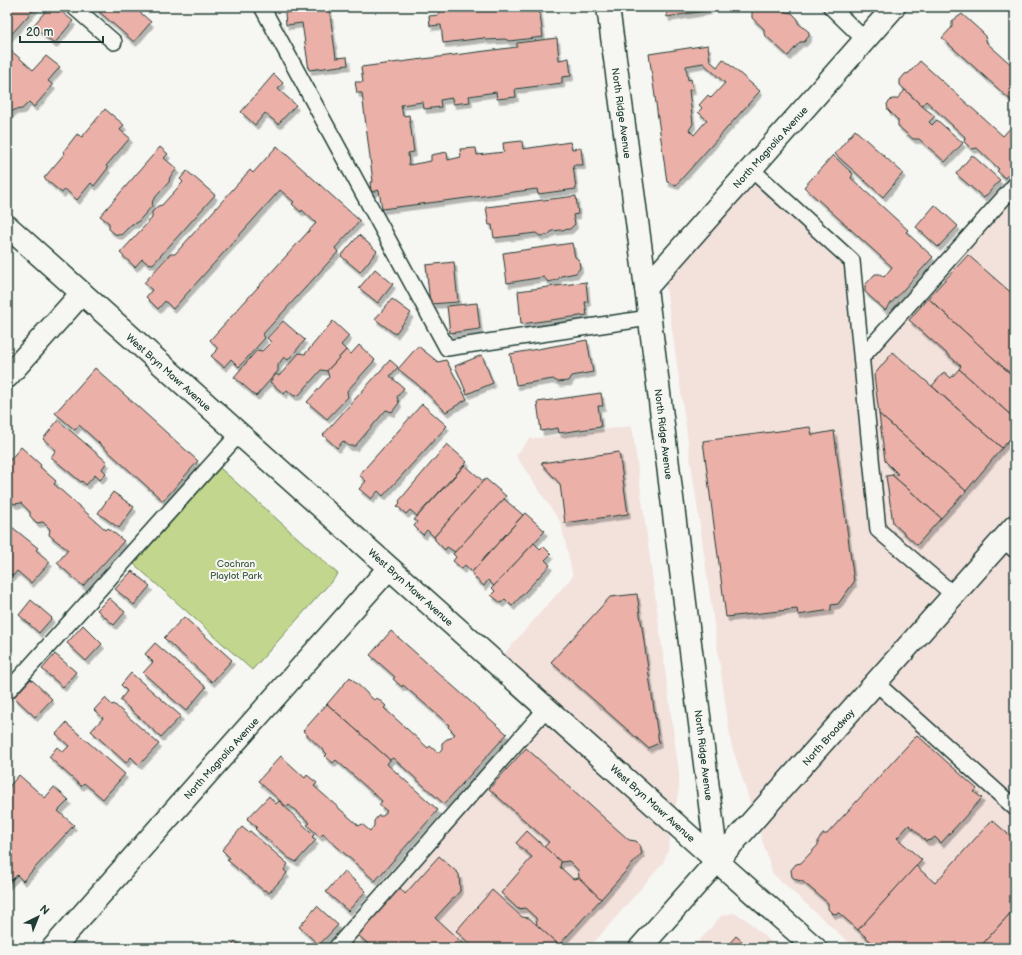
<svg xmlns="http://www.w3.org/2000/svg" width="1022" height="955" font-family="'Balsamiq Sans',sans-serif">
<defs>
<filter id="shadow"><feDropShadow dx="2.5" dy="4.5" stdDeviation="0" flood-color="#0004"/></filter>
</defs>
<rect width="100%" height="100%" fill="#f6f6f2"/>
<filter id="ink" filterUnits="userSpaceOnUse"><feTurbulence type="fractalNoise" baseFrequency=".025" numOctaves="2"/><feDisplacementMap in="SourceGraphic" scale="8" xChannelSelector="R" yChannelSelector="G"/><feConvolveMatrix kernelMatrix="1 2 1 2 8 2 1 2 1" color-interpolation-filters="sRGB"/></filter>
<g filter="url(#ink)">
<g fill="#f3e1dc">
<path d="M755,167L858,262L866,359L1015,187V948H855L773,874L731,743L664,273Z"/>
<path d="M632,426L679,773V787L668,850L663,863L589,948H332L545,707L496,663L573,576L561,523L516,456L529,439Z"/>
<path d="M733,913L744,918L778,948H693L721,916Z"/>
</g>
<path fill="#c2d78d" stroke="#708a60" d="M220,468L338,574L252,670L134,564Z"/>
<g fill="#ebb0a8" stroke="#1f3d34" fill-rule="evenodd" filter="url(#shadow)">
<path d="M14,7H36L8,38L7,37V15Z"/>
<path d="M49,7H56L73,21L54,44L33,26Z"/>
<path d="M97,7H134L151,22L134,42L96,9Z"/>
<path d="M319,7H329L336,58L347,57L348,65L309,70L302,23L286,25L285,13Z"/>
<path d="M438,7H539L543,37L509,41L505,39L486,40L484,38L443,43L441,25L430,26L429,16L439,15Z"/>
<path d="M666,7H709V10L667,17Z"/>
<path d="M756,7H767L770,9L771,7H780L786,12L792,13L798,19V23L809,32V36L804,42H800L788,56L764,34V29L752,18V12Z"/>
<path d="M962,14L984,34L987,43L1015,68V104L942,38L952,27V21Z"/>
<path d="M557,38L559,60L569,58L571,76L562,77V83L515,89L516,97L497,99L496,92L469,96L470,102L453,104L452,98L440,100L441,107L424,109L423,102L401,105L403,116L409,115L414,152L408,153L409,165L431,161V155L447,152L448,160L461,157L460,149L476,148L477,155L504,152L503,143L522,141L523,149L570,142L572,149L581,148L583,165H573L576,189L538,194L537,189L382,209L379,190L371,192L370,182H373L362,93H357L355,82H363L361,67L517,47V43Z"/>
<path d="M708,45L710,61L717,67L723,59L760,91L676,185L667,182L649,54ZM703,63L725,83L711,98L708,95L699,105L702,108L698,112L707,120L694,135L689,130L693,124L689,90H693L691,79L688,80L686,66Z"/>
<path d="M7,47L33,70L46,56L60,67L48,81L53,85L34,107L29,102L22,109L14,110L7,117Z"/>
<path d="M920,61L1003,136L1013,125L1015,127V167L1005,178L997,171L999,169L977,148L972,149L964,142L965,137L926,101L922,106L900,85V80L905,74L909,73Z"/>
<path d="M274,74L283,83L278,89L296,105L278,124L265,113L255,125L241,112Z"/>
<path d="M905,90L923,107L935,116L929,122L932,125L937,120L963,143L945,162L919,139H913L898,126V120L888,110L887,104L892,99H897Z"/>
<path d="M105,109L124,125L120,130L130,138L106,166L108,168L94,186L91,183L77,200L65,189L62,193L44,178L65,153L63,152L77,134L82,137Z"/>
<path d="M855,130L903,173L883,197L835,154Z"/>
<path d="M277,146L360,221L335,248L338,252L263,334L265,338L239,367L231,359L224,367L211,356L218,349L210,340L316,223L302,210L301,212L292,204L294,202L280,190L173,309L165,301L158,309L146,297L152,290L144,283L170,254H175L250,170L253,173Z"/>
<path d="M160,147L168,154L164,158L177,169L170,177L169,182L153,200L152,206L137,223L132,224L121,235L115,234L109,229V223L100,216Z"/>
<path d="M833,155L853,174L851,178L908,230L906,232L933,257L885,310L865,292V285L875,274H880L884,277L892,267L804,187Z"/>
<path d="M972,155L1000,180L984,198L956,174Z"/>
<path d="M187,171L215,195L153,264L147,263L142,259L135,267L120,253L152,218V212L158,206L162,205L183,182L180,179Z"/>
<path d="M576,196L578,214L573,215L575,224L570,229L552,231L548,235L540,236L536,233L494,238L492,225H489L486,207Z"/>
<path d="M935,205L958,226L938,247L916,227Z"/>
<path d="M359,235L377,251L360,272L341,256Z"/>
<path d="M572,243L575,257L579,260L580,268L576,273L561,276L557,280L548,282L544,277L507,283L503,253Z"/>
<path d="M968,255L1015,296V378L928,298Z"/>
<path d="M454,262L458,302L430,304L426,265Z"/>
<path d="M375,269L393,284L378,303L359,288Z"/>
<path d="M586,282L588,302H585L587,315L521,324L518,291Z"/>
<path d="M928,298L1015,378V419L959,369L961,366L954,360L909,320Z"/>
<path d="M392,299L411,313L395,334L375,319Z"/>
<path d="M477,303L480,329L450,333L447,306Z"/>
<path d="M283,321L305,340L288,360L284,357L278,365V371L256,396L234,377L257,350L262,351L271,342L267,338Z"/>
<path d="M333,321L349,336L341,345L346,350L327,371L321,370L299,395L294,396L287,390L284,394L270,382L276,374L279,376L299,353L305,354Z"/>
<path d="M587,340L593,372L572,376L569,381L558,382L553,379L516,385L510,354Z"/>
<path d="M359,345L375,360L347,391L348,397L327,419L307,402L329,377L327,371L346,350L351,354Z"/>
<path d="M418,346L438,362L446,360L467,399L446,412L417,384L398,369Z"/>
<path d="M893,352L1002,448L966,491L879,414L874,375Z"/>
<path d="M482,355L493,383L467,394L455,366Z"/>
<path d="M390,360L398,367L390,376L404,388L397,397L399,403L392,412L386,410L355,446H349L343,441L337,448L323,435Z"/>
<path d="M95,368L198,461L163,501L79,425L75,430L55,413Z"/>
<path d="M959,369L1015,419V433L1002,448L932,386L944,372L951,378Z"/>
<path d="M601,393L603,406H598L601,427L559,433L558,428L541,431L537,402Z"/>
<path d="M422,404L447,426L383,496L378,491L371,499L359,489L366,481L359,475Z"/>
<path d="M879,414L966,491L941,518L892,475L898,474L885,461Z"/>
<path d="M58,420L107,462L102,469L106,473L100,480L95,475L86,485L82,481L81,482L51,457L56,450L43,439Z"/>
<path d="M810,427L812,435L834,431L854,582L838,604L831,605V610L798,615L797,609L726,617L703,441Z"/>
<path d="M447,444L467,462L417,516L410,510L406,514L397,506L400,503L399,501Z"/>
<path d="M21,447L41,465L40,467L56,481L54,484L106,530L108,528L124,541L83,586L57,563L68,550L49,535L50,529L43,522L37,523L30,516V512L21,503L14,504L10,500L9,493L7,491V461H9Z"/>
<path d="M619,452L628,514L565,523L560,484L541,463Z"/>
<path d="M465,465L483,481L434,537L427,530L423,535L414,526L417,522L414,520Z"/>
<path d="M892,475L941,518L917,545L893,523L886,476Z"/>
<path d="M486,479L506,496L504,499L455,552L447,547L445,550L435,540V538L434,537L483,481Z"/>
<path d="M113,492L134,507L119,528L98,513Z"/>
<path d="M504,499L523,515L472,572L465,565L462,569L453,561L456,557L453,554Z"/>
<path d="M525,513L545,531L494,586L488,580L484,586L473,576V573L472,572Z"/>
<path d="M7,525L11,528L12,527L38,548L36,550L50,562L31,583L17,571L13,576L7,571Z"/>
<path d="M534,543L540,549L543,546L551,554L545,560L550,565L512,606L505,599L501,603L491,595L495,591L492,588Z"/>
<path d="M132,571L150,586L134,605L115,589Z"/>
<path d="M637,594L659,743L648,748L551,662L610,597Z"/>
<path d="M109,598L125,612L114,625L97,610Z"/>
<path d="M31,600L52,618L39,633L19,615Z"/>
<path d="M184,617L232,660L212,682L164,638Z"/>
<path d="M83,625L102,644L86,661L67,643Z"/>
<path d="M391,631L507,734L444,804L393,758L390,760L327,704L350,677L374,700L377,698L386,706L384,708L428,748L430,746L438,753L442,749V743L447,739L451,738L455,734L448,727L449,725L403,685L402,687L393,679L395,677L370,655Z"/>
<path d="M155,643L206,687L186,711L143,673L153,662L145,654Z"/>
<path d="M55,654L76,672L63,687L42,669Z"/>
<path d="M131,673L181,716L161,737L120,700L127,691L121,685Z"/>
<path d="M31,679L52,699L35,717L14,697Z"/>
<path d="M105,698L112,705L114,704L159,744L139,765L131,757L126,763L91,731L103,718L94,710Z"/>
<path d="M327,704L390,760L387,764L438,810L375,881L323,834L320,837L307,825L310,823L289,805L287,807L258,781L281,756L305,778L307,775L317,783L314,786L359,826L362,824L370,831L374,826V821L378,816H383L387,811L379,805L382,801L336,760L333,763L325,756L327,754L303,731Z"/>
<path d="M66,723L125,774L103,799L84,783L81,786L49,757L57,747L63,752L69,746L56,734Z"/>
<path d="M917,735L977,789L974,792L982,798L941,843L935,837L931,840L926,841L909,825L897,838L922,860L858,930L839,913L833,914L828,909V903L802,881L797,880L792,877L791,870L796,864L801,863L818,845V840L823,834H827Z"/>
<path d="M526,748L629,840L636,841L639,844L641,847V851L642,853L601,899L579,878L578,870L569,861L561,862L544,847L549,842L489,789Z"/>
<path d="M19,775L45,798L54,787L69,800L58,811L74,825L23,881L17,875L7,885V789Z"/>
<path d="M269,796L276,804L279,801L314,835L312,837L316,840L296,862L291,859H290L255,829L257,827L247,819Z"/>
<path d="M992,820L1015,840V908L979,948H878L858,930L916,866L935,883Z"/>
<path d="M242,827L248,832L250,831L288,864L284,870L287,873L269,893L265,890H263L227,860L230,858L222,850Z"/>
<path d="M527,831L561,862L560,867L573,879L579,878L601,899L559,945L537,926L536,918L525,908L518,909L501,893L532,857L516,843Z"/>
<path d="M439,856L459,874L460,891L435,918L468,948H373L358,935L400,888L405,894Z"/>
<path d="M344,871L366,891L348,911L326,892Z"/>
<path d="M492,890L522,917L529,918L559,945L557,948H474L456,931Z"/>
<path d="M317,906L338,925L319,945L299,927Z"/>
<path d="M1015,908V948H979Z"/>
<path d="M736,936L750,948H725Z"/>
<path d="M236,941L244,948H229Z"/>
</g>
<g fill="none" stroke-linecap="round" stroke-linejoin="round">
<g stroke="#1f3d34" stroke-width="18">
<g id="lane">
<path d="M74,7L114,42"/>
<path d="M262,7L447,348L649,318"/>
<path d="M831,7L865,40"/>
<path d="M751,169L852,261L878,530L954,595"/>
<path d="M862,357L1015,185"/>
<path d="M1003,540L1015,550"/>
<path d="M876,683L1015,808"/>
<path d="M7,692L239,434"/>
<path d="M336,948L546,709"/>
</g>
</g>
<g stroke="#1f3d34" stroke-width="25">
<g id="street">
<path d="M7,226L717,861"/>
<path d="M646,288L894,7"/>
<path d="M7,377L82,293"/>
<path d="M53,948L389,568"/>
</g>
</g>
<g stroke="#1f3d34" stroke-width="25">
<path id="secondary" d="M815,948L717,861L1015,526"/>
</g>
<g stroke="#1f3d34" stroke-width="25">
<path id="primary" d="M608,7L646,288L717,861L640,948"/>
</g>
<use href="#lane" stroke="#f6f6f2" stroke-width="15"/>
<use href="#street" stroke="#f6f6f2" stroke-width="22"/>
<use href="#secondary" stroke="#f6f6f2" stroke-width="22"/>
<use href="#primary" stroke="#f6f6f2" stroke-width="22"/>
</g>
</g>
<g text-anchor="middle" stroke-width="4" stroke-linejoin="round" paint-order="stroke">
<g font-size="10" fill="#1f3d34" stroke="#f6f6f2">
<text transform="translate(622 113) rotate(82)" y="4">North Ridge Avenue</text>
<text transform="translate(770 147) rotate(-48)" y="4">North Magnolia Avenue</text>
<text transform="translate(169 372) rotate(42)" y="4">West Bryn Mawr Avenue</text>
<text transform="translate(664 434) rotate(83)" y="4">North Ridge Avenue</text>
<text transform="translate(411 587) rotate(42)" y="4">West Bryn Mawr Avenue</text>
<text transform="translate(828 737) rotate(-48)" y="4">North Broadway</text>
<text transform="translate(704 755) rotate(83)" y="4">North Ridge Avenue</text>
<text transform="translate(221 758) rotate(-48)" y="4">North Magnolia Avenue</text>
<text transform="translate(653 803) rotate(42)" y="4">West Bryn Mawr Avenue</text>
</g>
<g font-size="10" fill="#405c46" stroke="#f6f6f2">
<text x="236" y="567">Cochran<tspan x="236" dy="12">Playlot Park</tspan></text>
</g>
</g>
<rect width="1022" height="955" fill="none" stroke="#f6f6f2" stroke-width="24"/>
<rect x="12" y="12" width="998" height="931" fill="none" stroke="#1f3d34" stroke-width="1.5" filter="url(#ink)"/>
<g transform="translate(38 917) rotate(43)" stroke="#f6f6f2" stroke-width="3" paint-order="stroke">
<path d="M0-3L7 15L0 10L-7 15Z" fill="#1f3d34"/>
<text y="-6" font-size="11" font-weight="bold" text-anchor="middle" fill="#1f3d34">N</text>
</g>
<path d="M20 36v6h83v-6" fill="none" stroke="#1f3d34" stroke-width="2"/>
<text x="26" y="36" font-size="12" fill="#1f3d34" stroke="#f6f6f2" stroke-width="3" paint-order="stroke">20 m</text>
</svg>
